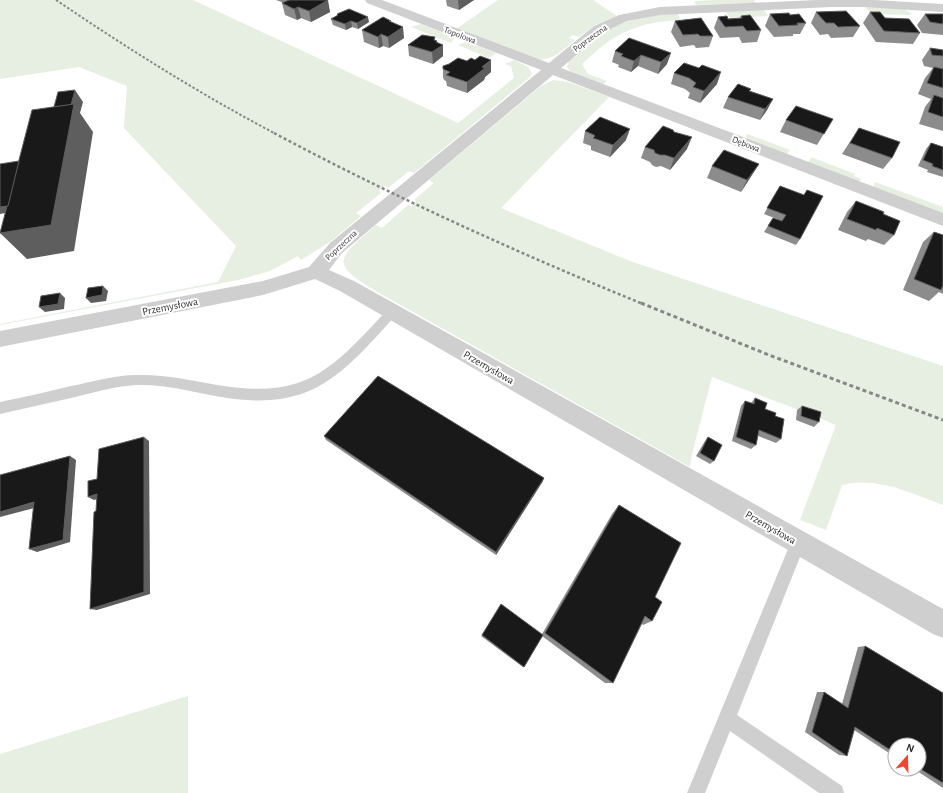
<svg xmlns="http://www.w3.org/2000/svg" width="943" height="793" font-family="'Alegreya Sans',sans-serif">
<rect width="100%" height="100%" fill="#fff"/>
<g fill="#e6efe1">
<path d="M0,0H193L458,123L514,78L511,66L505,64L514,60L528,67L532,73L529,78L414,173L409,171L388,188L385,186L379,191L381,193L356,213L361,216L330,242L301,260L298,256L270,271L238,280L0,325V324L218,282L236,246L124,128L127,86L79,67L0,79Z"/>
<path d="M498,0H593L617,16L595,25L579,37L573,35L569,38L575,40C562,51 553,60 536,60L456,29Z"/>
<path d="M717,0H754L756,3L696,5L694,1Z"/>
<path d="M865,7L905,9L912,15L871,14Z"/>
<path d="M764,10L768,16L730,18L725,11Z"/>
<path d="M677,13L681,21C657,19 627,28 608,42C599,48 590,57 582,64L588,74L607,81L602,85C592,81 570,77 567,66L569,61C582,53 593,41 605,32C626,18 652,15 677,13Z"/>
<path d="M421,24L455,37L451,43L411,27Z"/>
<path d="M467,42L496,53L489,58L458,45Z"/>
<path d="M553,80L568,82L609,97L501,208L630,261L943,366V505C911,493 877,476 842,485L826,530L800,520L836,425L815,416L712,377L691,458L690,467L379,293C329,263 336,260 376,225L382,228L408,205L411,207L416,201L414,200L434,183L429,180L541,86Z"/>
<path d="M746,134H747L790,150L786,155L747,140Z"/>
<path d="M811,157L855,174L854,176L861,179L859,182L808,163Z"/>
<path d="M875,182L943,207V214L873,188Z"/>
<path d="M188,696V793H0V754Z"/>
</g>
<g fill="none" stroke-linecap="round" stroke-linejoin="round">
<g fill="#cfcfcf" fill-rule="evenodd">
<path d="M392,307L396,309L398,312L396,315C340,377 311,412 221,397C193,392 165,384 137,385C114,386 93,393 71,398C47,403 24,409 0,414V402C24,397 47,392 71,386C93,382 114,375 136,375C164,374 190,380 217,385C307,400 331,370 388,309Z"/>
<path d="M798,534L803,537L806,542L737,715L842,786L844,793H819L730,731L705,793H687L793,537Z"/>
</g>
<path fill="#cfcfcf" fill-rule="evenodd" d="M365,0H382L549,63L594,26L619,15L660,7L817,0H874L943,4V12L863,7H832L660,15L627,21L604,32L561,68L943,213V226L553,75L342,253L329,270L354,281L943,609V638L933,634L340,291L315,279L263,295L0,347V331L263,281L309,267L330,243L541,70L367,3Z"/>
<path stroke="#878787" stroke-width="2" stroke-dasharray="2.5 2" stroke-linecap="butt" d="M56,0C127,48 200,94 276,134"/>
<path stroke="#878787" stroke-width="2.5" stroke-dasharray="3 2.5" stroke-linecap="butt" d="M274,133C394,197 518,253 643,304"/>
<path stroke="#878787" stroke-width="3" stroke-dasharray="4 3" stroke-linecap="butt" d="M641,303L769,355L943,420"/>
</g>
<g fill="#8c8c8c">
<path d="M276,0H327L330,12L311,22L301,18L297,20L285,15L282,3H284Z"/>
<path d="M446,0H474L459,10L447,6Z"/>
<path d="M816,12L860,26L853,37L831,38L828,34L820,35L811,23Z"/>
<path d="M870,12L885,18L920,33L913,44L876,42L863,23Z"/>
<path d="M337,14L369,22L358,29L352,27L346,30L333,25L331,19L337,16Z"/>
<path d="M770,14L790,15L806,23L800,34H793V36L774,37L765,26Z"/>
<path d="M925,14H943V35L922,33L917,25Z"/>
<path d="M741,16L761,30L757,42L742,43L739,37L720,38L714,28L718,17L728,19L740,18Z"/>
<path d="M675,21L713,36L709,47L696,48L694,45L680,47L671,32Z"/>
<path d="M391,22L404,38L389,48L383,46L379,48L364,42L362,30Z"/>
<path d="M629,38L667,64L658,74L638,66L631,72L618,67L619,65L612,62L615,51Z"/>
<path d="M435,40L437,41V43L443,45V56L433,64L409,56L408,45Z"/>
<path d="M930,48L943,50V131L919,124L925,107L931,99L918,94L925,78L933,68L924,66L922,60Z"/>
<path d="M467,61L491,72L485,77L484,80L467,93L447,86L446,81L444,80L443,77V66Z"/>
<path d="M674,73L717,84L700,103L688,98L690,93L685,89L671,84Z"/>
<path d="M751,89L750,91L773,99L767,110L760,120L723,108L728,97Z"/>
<path d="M833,119L817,145L780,132L786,120Z"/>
<path d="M859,128L892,158L883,169L842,154L851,140Z"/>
<path d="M585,131L626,140L610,157L591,150V146L583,143Z"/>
<path d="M674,132L687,149L670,170L661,166L656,167L652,165L650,162L641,158L645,147Z"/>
<path d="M931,143L943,147V177L927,172L928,170L918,166L926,149Z"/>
<path d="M759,164L752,175L741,192L707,178L712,166Z"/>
<path d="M780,186L804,195L807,190L800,239L796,245L764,232L773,218L782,221L764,214Z"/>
<path d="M856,201L883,214L894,235L884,245L868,239L866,241L838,230L847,212Z"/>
<path d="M934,232L943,235V294L939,292L929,301L903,290L923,242Z"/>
<path d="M755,398L765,409L775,416L781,439L776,443L758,436L756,445L751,449L732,441L741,406L745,401L751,403Z"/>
<path d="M802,406L819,422L814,427L796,420L797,410Z"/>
<path d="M324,436L543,481L496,555L326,440Z"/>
<path d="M708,437L714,461L710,464L696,456L705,441Z"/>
<path d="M619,505L655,597L652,621L643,625L642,624L613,683H605L542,636L524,667H523L481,636L482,635L542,634L612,514Z"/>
<path d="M865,646L943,693V788L914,769H919V745H895V757L854,730L847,756L839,755L805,732L817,692H824L842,704L858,647Z"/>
</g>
<g fill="#5e5e5e">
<path d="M328,0L330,12L311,22L309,11Z"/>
<path d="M458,0H474L459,10Z"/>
<path d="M298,7L301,18L297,20L294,9Z"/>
<path d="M368,17L369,22L358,29L357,23Z"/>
<path d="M351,21L352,27L346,30L345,24Z"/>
<path d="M403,27L404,38L389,48L388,37Z"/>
<path d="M381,34L383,46L379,48L378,37Z"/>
<path d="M435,37V49L436,42L437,41L438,48L443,45V56L433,64L432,52Z"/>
<path d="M671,53L667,64L658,74L661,62Z"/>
<path d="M641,55L638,66L631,72L634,61Z"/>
<path d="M491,60V72L485,77L484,80L467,93V82L482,67Z"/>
<path d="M721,72L717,84L700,103L704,91Z"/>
<path d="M75,90L83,102L80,113L93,132L74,251L27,259L0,233L62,119Z"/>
<path d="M773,99L767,110L760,120L765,109Z"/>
<path d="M630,129L626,140L610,157L613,145Z"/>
<path d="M692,137L687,149L670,170L674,158Z"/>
<path d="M759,164L752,175L741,192L747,180Z"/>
<path d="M12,205L17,211L0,214V207Z"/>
<path d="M103,286L108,291L106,301L91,303L86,298Z"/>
<path d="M60,293L65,298L64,309L45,312L39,307Z"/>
<path d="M144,437L149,441L150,594L97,610L90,609Z"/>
<path d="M70,456L76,460L70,542L37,552L29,549Z"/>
<path d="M544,478L543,481L496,555V552Z"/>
<path d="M97,494L103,497L94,500L88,497Z"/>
<path d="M34,502L42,506L0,517V512Z"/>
</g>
<g fill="#191919" stroke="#5e5e5e">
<path d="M289,0H328L309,11L298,7L294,9L282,3Z"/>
<path d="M349,9L368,17L357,23L351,21L345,24L331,19L338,15L337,14Z"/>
<path d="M846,11L860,26L838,27L834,23H826L816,12Z"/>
<path d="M870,12H880L885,18L909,19L920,33L884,31Z"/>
<path d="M789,13L790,15L799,14L806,23H797L798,25L779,26L770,14Z"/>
<path d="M925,14H943V24L930,22Z"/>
<path d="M750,15L761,30L747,31L743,26L725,27L718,17L727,16L728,19L742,18L741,16Z"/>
<path d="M383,17L391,21H389L403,27L388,37L381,34L378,37L362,30Z"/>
<path d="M701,18L713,36H700L698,34L683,35L675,21Z"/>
<path d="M422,35L435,37L434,40L437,41L436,42L443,45L432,52L408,45Z"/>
<path d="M629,38L671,53L661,62L641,55L634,61L621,56L623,54L615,51Z"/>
<path d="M930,48L943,50V56L932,55Z"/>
<path d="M480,56L491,60L482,67L485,68L467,82L446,75L450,72L443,69V66L449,64L458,58L467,61L471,58L475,60Z"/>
<path d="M684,63L699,68L702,65L721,72L704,91L693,87L696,83L689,78L674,73Z"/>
<path d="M934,67L943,69V88L927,83Z"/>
<path d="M738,84L751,89L749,91L773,99L765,109L728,97Z"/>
<path d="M75,90L71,105L54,107L58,92Z"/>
<path d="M934,95L943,98V117L928,112Z"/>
<path d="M74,104L51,225L0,233L32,110Z"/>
<path d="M796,106L833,119L824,134L786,120Z"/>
<path d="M600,117L630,129L613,145L593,138L595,136L594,135L585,131Z"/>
<path d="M663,126L673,130L674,132L692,137L674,158L665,155H660L655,153L654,150L645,147Z"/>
<path d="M859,128L900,142L892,158L850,143Z"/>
<path d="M931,143L943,147V170L932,166L933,164L923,160Z"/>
<path d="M724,150L759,164L747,180L712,166Z"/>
<path d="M19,161L8,206L0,207V164Z"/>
<path d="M780,186L804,195L807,190L823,196L800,239L768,226L773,218L782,221L786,215L767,208Z"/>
<path d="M856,201L884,212L883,214L900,221L894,235L877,228L876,230L847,219Z"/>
<path d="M934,232L943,235V285L941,290L914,279Z"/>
<path d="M103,286L102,295L86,298L88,288Z"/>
<path d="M60,293L58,304L39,307L41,296Z"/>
<path d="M378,376L544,478L496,552L324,436Z"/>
<path d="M755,398L767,403L765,409L776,413L775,416L784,419L781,439L759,430L756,445L736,437L745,401L754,404Z"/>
<path d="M802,406L821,412L819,422L801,416Z"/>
<path d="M144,437V592L90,609L94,512L96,511L97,494L88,497V481L97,479L99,449Z"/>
<path d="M708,437L722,445L714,461L700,453Z"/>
<path d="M70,456L63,540L29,549L34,502L0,512V475Z"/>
<path d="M619,505L681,543L655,597L662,602L652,621L645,616L613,683L545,633Z"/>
<path d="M501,604L543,635L524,667L482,635Z"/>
<path d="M865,646L943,693V783L919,768V745H895V753L855,727L847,756L812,732L824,692L848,708Z"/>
</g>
<g text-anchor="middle" stroke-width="4" stroke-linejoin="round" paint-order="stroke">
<g font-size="9" fill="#323232" stroke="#fff">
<text transform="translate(460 35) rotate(21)" y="3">Topolowa</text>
<text transform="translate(590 38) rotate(-36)" y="3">Poprzeczna</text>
<text transform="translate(746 144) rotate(21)" y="3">Dębowa</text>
<text transform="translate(341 245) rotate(-43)" y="3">Poprzeczna</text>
</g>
<g font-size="11" fill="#323232" stroke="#fff">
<text transform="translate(170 306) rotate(-11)" y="4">Przemysłowa</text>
<text transform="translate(489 367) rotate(30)" y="4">Przemysłowa</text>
<text transform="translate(771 527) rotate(30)" y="4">Przemysłowa</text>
</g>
</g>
<g transform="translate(907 757) rotate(20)"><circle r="19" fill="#ffffff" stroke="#adadad"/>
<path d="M0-3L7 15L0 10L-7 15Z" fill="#ee472f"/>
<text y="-6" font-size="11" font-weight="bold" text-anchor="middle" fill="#323232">N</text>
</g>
</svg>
